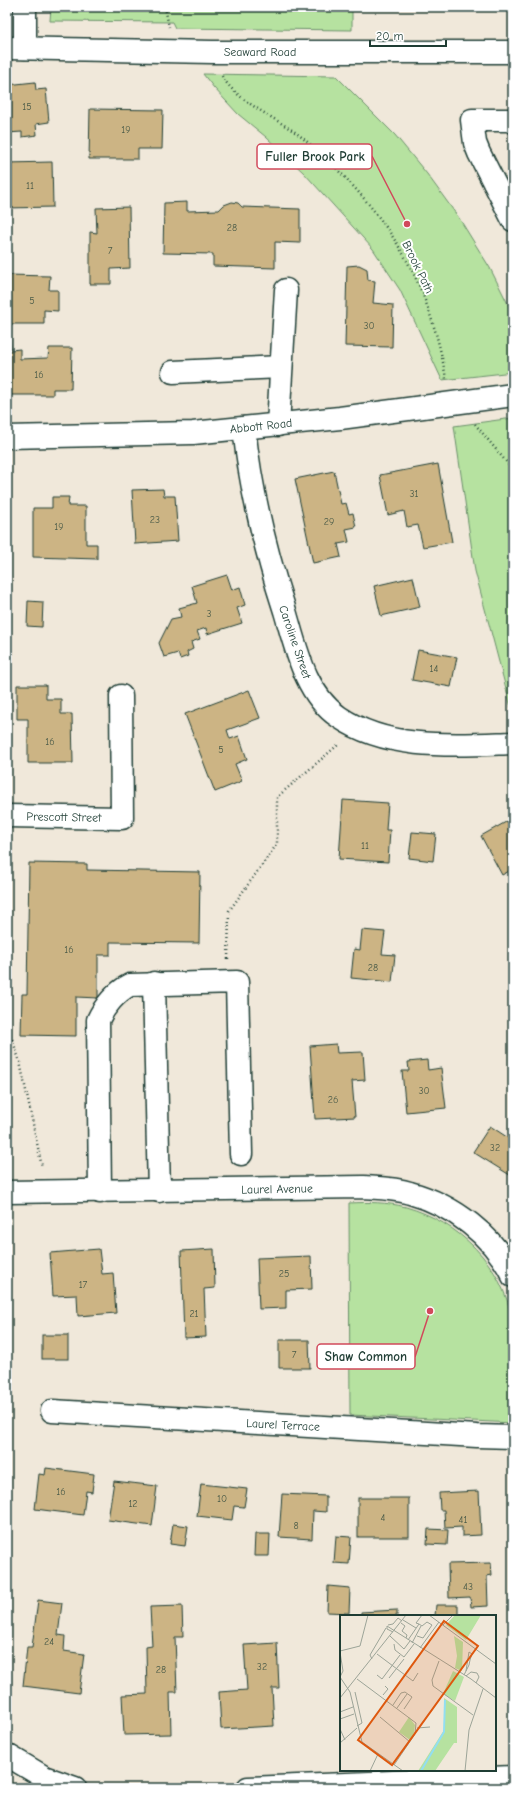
<svg xmlns="http://www.w3.org/2000/svg" width="520" height="1795" font-family="'Comic Neue',sans-serif">
<rect width="100%" height="100%" fill="#f0e8da"/>
<filter id="ink" filterUnits="userSpaceOnUse"><feTurbulence type="fractalNoise" baseFrequency=".025" numOctaves="2"/><feDisplacementMap in="SourceGraphic" scale="8" xChannelSelector="R" yChannelSelector="G"/><feConvolveMatrix kernelMatrix="1 2 1 2 8 2 1 2 1" color-interpolation-filters="sRGB"/></filter>
<g filter="url(#ink)">
<g fill="#b6e2a0" stroke="#6a906a">
<path d="M51,7H352V30L175,28L172,22L50,21Z"/>
<path d="M203,74L336,76L395,135L427,174L459,218L490,268L513,314V372L442,380L400,290L373,249L304,173L266,137L238,114L214,88Z"/>
<path d="M513,418V715L475,571L454,426Z"/>
<path d="M349,1203C368,1202 387,1202 406,1207C459,1222 503,1265 512,1320C514,1331 513,1343 513,1354C513,1377 513,1400 513,1423L350,1415Z"/>
</g>
<g fill="#ccb484" stroke="#1f3d34">
<path d="M35,82L36,90L46,89L49,122L36,124L37,135L22,137V132L7,133V85Z"/>
<path d="M90,109L163,110L162,149H138V159H89Z"/>
<path d="M52,162L53,207L7,208V163Z"/>
<path d="M187,202V211L219,210L224,205L232,202L238,203L242,207L300,209V243L275,242V268L213,266V254L163,253L164,203Z"/>
<path d="M129,207L130,268L111,269V284H90V232L97,233L96,208Z"/>
<path d="M359,265L367,269L368,280L375,281L373,303L393,305L392,347L345,346L347,266Z"/>
<path d="M7,275L50,276L49,290H58V311L44,310V324H7Z"/>
<path d="M7,336H10L11,350L20,349V359L48,358L49,348H72L71,389H53V395H7Z"/>
<path d="M438,464L452,542L423,547L418,525L407,527L404,511L388,515L380,475Z"/>
<path d="M334,471L341,504L346,503L349,514L353,513L356,527L346,529L349,542L338,544L341,557L313,563L295,479Z"/>
<path d="M163,489L164,496H175L178,541L135,544L132,490Z"/>
<path d="M52,497H69L68,506H86V544H97V559L33,557V508H52Z"/>
<path d="M227,575L232,590L240,587L245,605L237,608L242,623L207,634L206,628L197,631L200,639L191,642L193,649L187,652L188,656L180,659L178,653L164,657L159,643L171,619L181,617L179,608L197,603L192,586Z"/>
<path d="M413,577L420,607L381,616L374,586Z"/>
<path d="M28,601L43,602L42,627L27,626Z"/>
<path d="M418,650L457,657L451,687L412,680Z"/>
<path d="M17,685H46V699H61V714H72L73,763H28V719H17Z"/>
<path d="M249,690L260,718L227,730L230,739L239,736L247,759L235,764L242,781L215,792L185,714Z"/>
<path d="M343,800L388,803L386,830H390L388,862L339,859Z"/>
<path d="M513,818V869L502,875L481,836Z"/>
<path d="M412,832L436,834L433,861L409,858Z"/>
<path d="M29,863L87,864V870L200,872L199,943L110,942V955H98V998L76,997V1036L21,1035L22,994H27Z"/>
<path d="M362,930L385,932L382,954L395,955L392,982L351,978L354,949L360,950Z"/>
<path d="M336,1044L337,1053L363,1052L365,1080L352,1081L355,1117L315,1119L310,1046Z"/>
<path d="M427,1060L428,1070L441,1068L446,1108L406,1112L402,1071H409L408,1062Z"/>
<path d="M490,1126L513,1141V1177L473,1152Z"/>
<path d="M99,1249L102,1274L113,1273L116,1313L78,1316L77,1295L53,1296L50,1253Z"/>
<path d="M214,1249L215,1288L204,1289L206,1337L184,1338L181,1251Z"/>
<path d="M311,1256L312,1289L286,1290V1308L259,1309L257,1258Z"/>
<rect x="42" y="1335" width="26" height="24"/>
<path d="M279,1340H309L310,1368H279Z"/>
<path d="M46,1468L94,1474L92,1492L86,1491L83,1515L35,1509L39,1474L45,1475Z"/>
<path d="M114,1481L157,1486L152,1526L108,1520Z"/>
<path d="M201,1484L247,1489L244,1507L234,1506L232,1520L197,1516Z"/>
<path d="M479,1491L481,1535L462,1536V1527L445,1528L444,1510H440L439,1493Z"/>
<path d="M282,1494L326,1496V1512L313,1511L312,1539L279,1537Z"/>
<rect x="358" y="1498" width="51" height="39"/>
<path d="M173,1524L188,1526L185,1546L170,1544Z"/>
<path d="M428,1529L448,1530L447,1545L427,1544Z"/>
<path d="M255,1534H270L269,1556H254Z"/>
<path d="M336,1536L351,1537L349,1564L334,1563Z"/>
<path d="M491,1563L492,1575L487,1576L488,1606L471,1607L470,1597L449,1598L448,1564Z"/>
<path d="M328,1586L350,1588L349,1613L327,1612Z"/>
<path d="M38,1600L62,1603L58,1635L65,1636L64,1651L84,1654L79,1693L23,1686L27,1647H32Z"/>
<path d="M436,1605H458V1616H435Z"/>
<path d="M182,1606L183,1637H175L177,1692H170L171,1734L124,1735L122,1695L147,1694L146,1647L152,1646L150,1607Z"/>
<path d="M397,1610V1616H361V1612Z"/>
<path d="M277,1643L279,1688H272L274,1726L221,1729L219,1692L247,1690L244,1645Z"/>
</g>
<g fill="none" stroke-linecap="round" stroke-linejoin="round">
<g stroke="#1f3d34" stroke-width="25">
<g id="minor">
<path d="M7,48L212,52H513"/>
<path d="M25,48V7"/>
<path d="M513,122L512,120H472L475,143L479,153L513,220"/>
<path d="M173,372L281,367"/>
<path d="M278,425L286,290"/>
<path d="M244,428C251,492 265,550 285,611C296,648 305,694 339,717C389,751 456,745 513,743"/>
<path d="M7,437L193,433L340,418L513,395"/>
<path d="M7,816L122,818L121,696"/>
<path d="M154,983L159,1191"/>
<path d="M7,1192L364,1187C379,1188 395,1188 410,1193C453,1205 493,1235 513,1276"/>
<path d="M100,1192L98,1020C104,1007 116,992 130,985L237,982L241,1154"/>
<path d="M52,1411L477,1436L513,1437"/>
<path d="M7,1755L44,1777L75,1788"/>
<path d="M248,1788L513,1777"/>
</g>
</g>
<g stroke="#1f3d34" stroke-width="2.5" stroke-dasharray="1 3" stroke-linecap="butt">
<path d="M165,7L169,27"/>
<path d="M222,76C237,102 275,117 299,135C340,168 382,214 407,261C426,295 440,341 446,379"/>
<path d="M475,424L513,470"/>
<path d="M228,959L229,911L277,844V797L339,744"/>
<path d="M7,1024L20,1062L42,1167"/>
<path d="M7,1259L9,1215"/>
</g>
<use href="#minor" stroke="#fff" stroke-width="22"/>
</g>
</g>
<g text-anchor="middle" stroke-width="4" stroke-linejoin="round" paint-order="stroke">
<g font-size="10" fill="#4a5b48">
<text x="27" y="110">15</text>
<text x="126" y="133">19</text>
<text x="30" y="189">11</text>
<text x="232" y="231">28</text>
<text x="110" y="254">7</text>
<text x="32" y="304">5</text>
<text x="369" y="329">30</text>
<text x="39" y="378">16</text>
<text x="414" y="497">31</text>
<text x="155" y="523">23</text>
<text x="329" y="525">29</text>
<text x="59" y="530">19</text>
<text x="209" y="617">3</text>
<text x="434" y="672">14</text>
<text x="50" y="745">16</text>
<text x="221" y="753">5</text>
<text x="365" y="849">11</text>
<text x="69" y="953">16</text>
<text x="373" y="971">28</text>
<text x="424" y="1094">30</text>
<text x="333" y="1103">26</text>
<text x="495" y="1151">32</text>
<text x="284" y="1277">25</text>
<text x="83" y="1288">17</text>
<text x="194" y="1317">21</text>
<text x="294" y="1358">7</text>
<text x="61" y="1495">16</text>
<text x="222" y="1502">10</text>
<text x="133" y="1507">12</text>
<text x="383" y="1521">4</text>
<text x="463" y="1523">41</text>
<text x="296" y="1529">8</text>
<text x="468" y="1590">43</text>
<text x="49" y="1645">24</text>
<text x="262" y="1670">32</text>
<text x="161" y="1673">28</text>
</g>
<g font-size="12" fill="#1f3d34" stroke="#fff">
<text x="260" y="56">Seaward Road</text>
<text transform="translate(418 267) rotate(64)" y="4">Brook Path</text>
<text transform="translate(261 426) rotate(-6)" y="4">Abbott Road</text>
<text transform="translate(295 642) rotate(71)" y="4">Caroline Street</text>
<text transform="translate(64 817) rotate(1)" y="4">Prescott Street</text>
<text transform="translate(277 1189) rotate(-1)" y="4">Laurel Avenue</text>
<text transform="translate(283 1425) rotate(3)" y="4">Laurel Terrace</text>
</g>
</g>
<g transform="translate(340 1615)">
<rect width="156" height="156" fill="#f0e8da"/>
<path d="M115,0H141L126,25L106,10ZM114,21L123,27L122,56L115,53L117,41ZM113,56L124,62L115,86L103,79ZM104,83L117,92V128H114L95,156H78L104,115ZM69,102L75,110L74,118L70,125L59,117Z" fill="#b6e2a0"/>
<path fill="none" stroke="#92def2" stroke-width="2" d="M81,156L104,117L105,85"/>
<path fill="none" stroke="#9ca498" stroke-width="1" d="M89,0L156,49M63,5L76,13M61,8L65,11L62,16L67,20L66,23M79,9L76,8L82,0M48,10L53,9L58,3L62,6M103,10L113,0M53,17L47,14V11L131,64L156,83M50,21L64,34L70,26M68,25L79,9L82,11L87,7L92,10L83,23L77,21M72,28L81,11M54,29L55,35L64,42L74,29M80,33L99,7M0,36L20,31L28,0M0,37L3,56L0,62M37,39L73,66L78,58M32,44L30,40L46,13M99,46L92,65L93,71L133,100M37,60L42,64L60,40M124,60L129,50L130,45L132,39L129,37L126,56M126,61L131,57L137,58L139,62L136,68M0,62L10,77L22,127L63,156M49,63L64,44M17,64L76,108L75,119L54,150M15,77L22,108L17,111M43,80L48,74L45,71M0,83L66,0M53,90L61,78L65,77L72,82L64,94M57,93L67,79M0,97L13,92M40,102L70,127M0,104L14,99M77,113L90,112M0,114L5,125M0,128L17,113M30,156L38,139M125,156L129,115L143,74"/>
<path fill="#de580e" fill-opacity="0.15" stroke="#de580e" stroke-width="2" d="M104,6L138,31L52,150L18,125Z"/>
<rect width="156" height="156" fill="none" stroke="#1f3d34" stroke-width="2"/>
</g>
<path fill="none" stroke="#d1495b" stroke-width="1.5" d="M407 224L372 156M430 1311L415 1357"/>
<g fill="#d1495b" stroke="#fff" stroke-width="1.5">
<circle cx="407" cy="224" r="4"/>
<circle cx="430" cy="1311" r="4"/>
</g>
<g fill="#fff" stroke="#d1495b" stroke-width="1.5">
<rect x="257" y="144" width="115" height="25" rx="4"/>
<rect x="317" y="1344" width="98" height="25" rx="4"/>
</g>
<g font-size="13" text-anchor="middle" font-weight="bold" fill="#1f3d34">
<text x="315" y="161">Fuller Brook Park</text>
<text x="366" y="1361">Shaw Common</text>
</g>
<rect width="520" height="1795" fill="none" stroke="#fff" stroke-width="24"/>
<rect x="12" y="12" width="496" height="1771" fill="none" stroke="#1f3d34" stroke-width="1.5" filter="url(#ink)"/>
<path d="M370 40v6h76v-6" fill="none" stroke="#1f3d34" stroke-width="2"/>
<text x="376" y="40" font-size="12" fill="#1f3d34" stroke="#ffffff" stroke-width="3" paint-order="stroke">20 m</text>
</svg>
